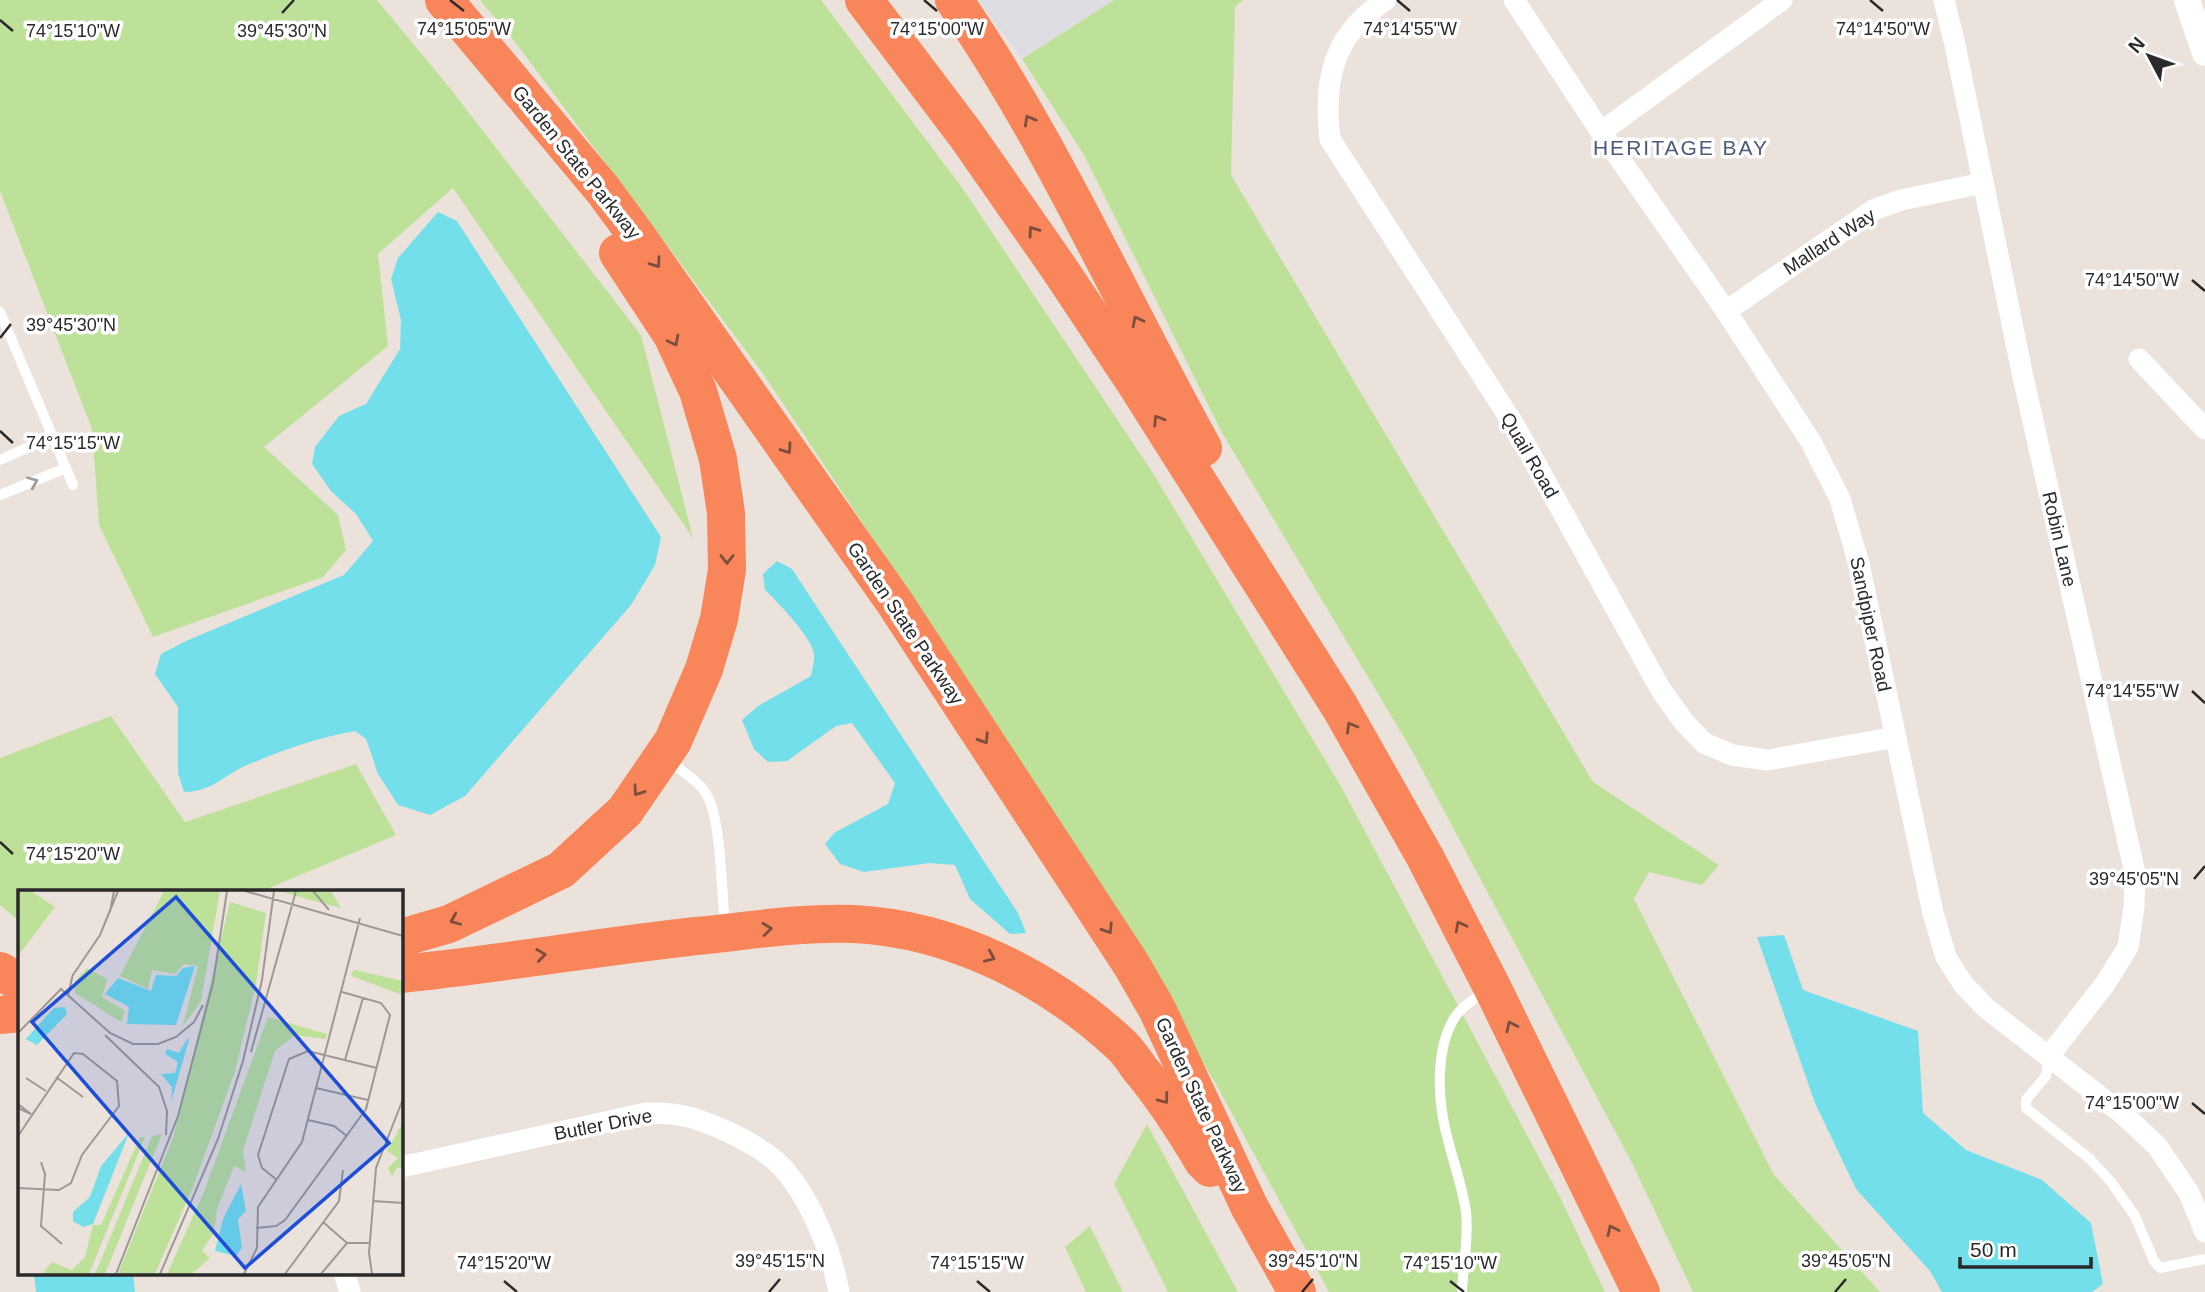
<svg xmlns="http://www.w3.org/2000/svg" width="2205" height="1292" font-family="Helvetica,sans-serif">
<rect width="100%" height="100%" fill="#ece2dc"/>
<path fill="#dedde4" d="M978,0H1113L1022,59Z"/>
<g fill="#bee19a">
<path d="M0,0H377L449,87L641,335L693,538L453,188L378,254L388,346L264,447L338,515L346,550L323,577L153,637L99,525L92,429L0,191Z"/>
<path d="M480,0H821L963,189L1153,473L1342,788L1561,1199L1605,1292H1329L1216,1084L1006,738L764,375L512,38Z"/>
<path d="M1114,0H1243L1235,7L1231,175L1593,782L1719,865L1702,885L1649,872L1634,899L1774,1175L1880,1292H1693L1632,1163L1411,749L1221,431L1084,155L1022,59Z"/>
<path d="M111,716L185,822L356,764L396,835L262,891H19V921L0,905V758Z"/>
<path d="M1147,1124L1238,1292H1168L1114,1184Z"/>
<path d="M1090,1226L1123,1292H1086L1065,1247Z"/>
</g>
<g fill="#72dfeb">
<path d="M438,212L457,221L661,537L655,565L631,605L465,796L430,815L398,805L378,774L366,739L355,731C318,737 281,751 247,765C222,776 214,791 184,792L178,773V707L155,674L161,654L188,640L344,575L373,541L356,514L331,491L312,464L315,447L339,416L366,404L400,349L401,320L391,279L398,258Z"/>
<path d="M777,561L792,569L1018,913L1026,933L1010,934L970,899L955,865L929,863L864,872L840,864L825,844L834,833L888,804L895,783L852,723L836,726L787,761L768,762L754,749L742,720L758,706L811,676C812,670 815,660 814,653C811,637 777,601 765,590L763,574Z"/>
<path d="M1784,935L1803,990L1918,1031L1923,1113L1966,1150L2042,1180L2091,1223L2103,1284L2092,1292H1942L1930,1271L1856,1189L1815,1103L1757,937Z"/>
<path d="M34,1273H133L135,1292H36Z"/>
</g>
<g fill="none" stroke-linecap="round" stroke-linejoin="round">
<g stroke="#fff" stroke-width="10">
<path d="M0,312L73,485"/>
<path d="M0,460L53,436"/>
<path d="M0,495L66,468"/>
<path d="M667,760C681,771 700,781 708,797C721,822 722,896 725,927"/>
<path d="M2049,1056L2046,1076L2026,1100V1108L2090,1159L2111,1182L2135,1216L2154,1261L2160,1268L2205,1259"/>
<path d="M1462,1292C1463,1266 1469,1237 1466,1212C1462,1183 1451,1156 1445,1128C1438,1097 1436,1052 1452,1022C1459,1008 1474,999 1487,990"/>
</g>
<g stroke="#fff" stroke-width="21">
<path d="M1386,0C1333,34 1323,80 1330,139L1516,428L1661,690L1684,722L1704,743L1732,755L1768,760L1896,737"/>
<path d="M1514,0L1601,132L1726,311L1811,442L1840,499L1859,564L1933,913L1946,957L1963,984L1986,1008L2124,1115L2157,1146L2189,1193L2205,1232"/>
<path d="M1944,0L1955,45L2023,377L2135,873L2134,907L2128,947L2105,984L2049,1056"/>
<path d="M1601,132L1782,0"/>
<path d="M1726,311L1873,210L1901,200L1983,183"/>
<path d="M2139,359L2205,429"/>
<path d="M401,1167L646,1113C657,1113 668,1113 679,1115C708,1120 759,1144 780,1165C810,1197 831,1249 839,1292"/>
<path d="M344,1273L350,1292"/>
</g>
<path stroke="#fff" stroke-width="26" d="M2187,0L2205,53"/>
<g stroke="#f9855a" stroke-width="38">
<path d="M444,0L603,190L634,232L895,603L1131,964L1157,1009L1249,1206L1297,1292"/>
<path d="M864,0L966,135L1056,264L1138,387L1340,707L1425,857L1492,987L1641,1292"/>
<path d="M954,0C1051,141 1120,298 1203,448"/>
<path d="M401,938L449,924L561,870L625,811L673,741L704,669L719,619L727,570L726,513L718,459L698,391L672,335L618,253"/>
<path d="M0,971L19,982"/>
<path d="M401,974C499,964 597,947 696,936C748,931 801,922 854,924C953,929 1049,978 1120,1044C1128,1051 1134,1061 1140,1069C1164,1098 1184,1129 1203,1161L1210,1168"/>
<path d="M0,1015L19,1013"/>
</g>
</g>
<defs><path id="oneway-chevron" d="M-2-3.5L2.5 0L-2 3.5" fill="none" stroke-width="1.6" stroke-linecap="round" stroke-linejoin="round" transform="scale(1.75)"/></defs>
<g stroke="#7d4e3d">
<use href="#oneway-chevron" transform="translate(1029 120) rotate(-119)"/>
<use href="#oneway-chevron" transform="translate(1033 231) rotate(-125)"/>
<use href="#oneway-chevron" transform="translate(656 263) rotate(55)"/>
<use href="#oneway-chevron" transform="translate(1137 321) rotate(-117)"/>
<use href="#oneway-chevron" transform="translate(674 341) rotate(63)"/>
<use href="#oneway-chevron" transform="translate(1158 420) rotate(-122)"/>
<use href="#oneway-chevron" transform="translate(787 449) rotate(55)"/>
<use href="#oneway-chevron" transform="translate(727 559) rotate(90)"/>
<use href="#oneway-chevron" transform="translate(1351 727) rotate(-120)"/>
<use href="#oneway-chevron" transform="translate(984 739) rotate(57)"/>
<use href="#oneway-chevron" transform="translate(638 791) rotate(125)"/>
<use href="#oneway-chevron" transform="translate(455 920) rotate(157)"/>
<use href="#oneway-chevron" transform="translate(1460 926) rotate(-117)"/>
<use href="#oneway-chevron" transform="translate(767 929) rotate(-6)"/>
<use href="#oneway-chevron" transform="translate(1108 929) rotate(57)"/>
<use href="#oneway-chevron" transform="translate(541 955) rotate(-8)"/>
<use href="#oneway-chevron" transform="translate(990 957) rotate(24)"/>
<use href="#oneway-chevron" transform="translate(1511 1026) rotate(-116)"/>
<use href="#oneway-chevron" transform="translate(1164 1099) rotate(53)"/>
<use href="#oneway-chevron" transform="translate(1612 1230) rotate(-116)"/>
</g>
<use stroke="#9f9f9f" href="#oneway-chevron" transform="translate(33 482) rotate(-23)"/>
<path fill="none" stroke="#2a2a2a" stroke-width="2.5" d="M450,0L464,11M924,0L937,11M1397,0L1410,11M1870,0L1883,11M282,13L294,0M0,20L13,31M2192,280L2205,291M0,338L11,324M0,431L13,443M2192,691L2205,703M0,842L13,854M2194,879L2205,866M2192,1103L2205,1114M504,1281L517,1292M977,1281L990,1292M1450,1281L1464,1292M769,1292L780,1279M1302,1292L1313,1279M1835,1292L1846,1279"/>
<g text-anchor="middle" stroke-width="7" stroke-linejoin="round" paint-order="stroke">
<g font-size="19" fill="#2a2a2a" stroke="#fff">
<text transform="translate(577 162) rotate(51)" y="7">Garden State Parkway</text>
<text transform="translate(1829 241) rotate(-33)" y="7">Mallard Way</text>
<text transform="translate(1530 455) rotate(60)" y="7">Quail Road</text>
<text transform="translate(2060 539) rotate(77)" y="7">Robin Lane</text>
<text transform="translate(906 623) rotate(56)" y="7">Garden State Parkway</text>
<text transform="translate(1871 624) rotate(78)" y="7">Sandpiper Road</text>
<text transform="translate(1202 1105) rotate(65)" y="7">Garden State Parkway</text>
<text transform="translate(603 1124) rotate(-11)" y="7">Butler Drive</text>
</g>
<g font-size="21" letter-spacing="2" fill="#4c5b79" stroke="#fff">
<text x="1681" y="155">HERITAGE BAY</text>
</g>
</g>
<g transform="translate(18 890)">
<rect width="385" height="385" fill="#ece2dc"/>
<path d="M0,1H13L37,17L0,66ZM146,1H202L183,111L165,136L180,76L166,74L157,84L134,80L130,99L102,86ZM262,1H313L323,18L285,8ZM212,12L248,23L238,94L217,181L175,297L137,384H100L155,248ZM69,78L89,89L84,107L107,121L103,132L57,103V91ZM336,80L385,91V105L333,86ZM250,127L309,144L307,149L277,145L257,161L225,260L228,282L216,276L199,319L196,343L184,361L192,368L174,384H149L186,302ZM385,232V278H379L374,286L370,278L380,268L369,261ZM144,244L87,384H77L134,246ZM122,247H127L71,384H24L34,372L54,380L67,367L75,335H83Z" fill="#bee19a"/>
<path d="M177,76L158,135L109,134L111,117L87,104L100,88L133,101L138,85L158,86L165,78ZM47,117L49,124L19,155L8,149L36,118ZM170,148L171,150L153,212L154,197L143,184L157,183L160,172L147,164L149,159L161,163ZM111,243L75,334L65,337L55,331V322L72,307L83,276ZM223,294L228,321L220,329L224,358L218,366L197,361L205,329Z" fill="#72dfeb"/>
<path fill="none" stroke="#9e9895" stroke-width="2" d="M227,1L385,46M295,1L311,20M92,22L96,1M55,85L82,45L100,1M43,99L92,143L115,154H140L158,147L176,132L185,115M50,105L55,84M0,143L44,98M87,145L141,197L149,221L148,245M233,162L278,1M327,170L345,108M38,187L65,207M8,188L28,201M298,198L350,210M0,214L13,224L0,218M290,230L316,236L329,246M0,246L56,163L65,164L99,191L101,216L64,265L53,293L41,300L0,298M23,272L27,284L23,336L44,354M259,290L244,278L240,265L271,169L290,161L359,178M355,311L385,313M385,318V381M305,332L329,353M238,338L258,336L267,330L348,219L372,125L363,113L324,102M98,384L160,226L195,93L209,1M142,384L200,249L225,171L244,90L256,1M226,384L239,358L240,317L284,252L342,28M267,384L321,311L325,280M303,384L329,353H352M354,384L351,363L358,278L385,209"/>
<path fill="#1d4ed8" fill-opacity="0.15" stroke="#1d4ed8" stroke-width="3.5" d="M158,7L371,253L227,378L14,132Z"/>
<rect width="385" height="385" fill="none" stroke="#2a2a2a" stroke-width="3.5"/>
</g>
<g font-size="18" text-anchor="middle" fill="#2a2a2a" stroke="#fff" stroke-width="7" stroke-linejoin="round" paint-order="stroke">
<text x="1883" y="35">74°14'50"W</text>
<text x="464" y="35">74°15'05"W</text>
<text x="937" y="35">74°15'00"W</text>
<text x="1410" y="35">74°14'55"W</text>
<text x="282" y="37">39°45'30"N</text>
<text x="73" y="37">74°15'10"W</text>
<text x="2132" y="286">74°14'50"W</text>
<text x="71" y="331">39°45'30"N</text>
<text x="73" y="449">74°15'15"W</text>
<text x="2132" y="697">74°14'55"W</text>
<text x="73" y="860">74°15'20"W</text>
<text x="2134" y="885">39°45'05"N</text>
<text x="2132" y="1109">74°15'00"W</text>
<text x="780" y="1267">39°45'15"N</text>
<text x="1313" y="1267">39°45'10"N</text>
<text x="1846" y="1267">39°45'05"N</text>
<text x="504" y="1269">74°15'20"W</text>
<text x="977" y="1269">74°15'15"W</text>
<text x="1450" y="1269">74°15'10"W</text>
</g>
<g transform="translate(2149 56) rotate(311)" stroke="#ffffff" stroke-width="5" paint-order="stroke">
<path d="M0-5L12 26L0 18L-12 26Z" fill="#2a2a2a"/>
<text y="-10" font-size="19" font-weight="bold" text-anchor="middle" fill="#2a2a2a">N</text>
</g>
<path d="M1960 1257v10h131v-10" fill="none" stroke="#2a2a2a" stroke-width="3.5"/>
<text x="1970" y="1257" font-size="21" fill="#2a2a2a" stroke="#ffffff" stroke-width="5" paint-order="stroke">50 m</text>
</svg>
